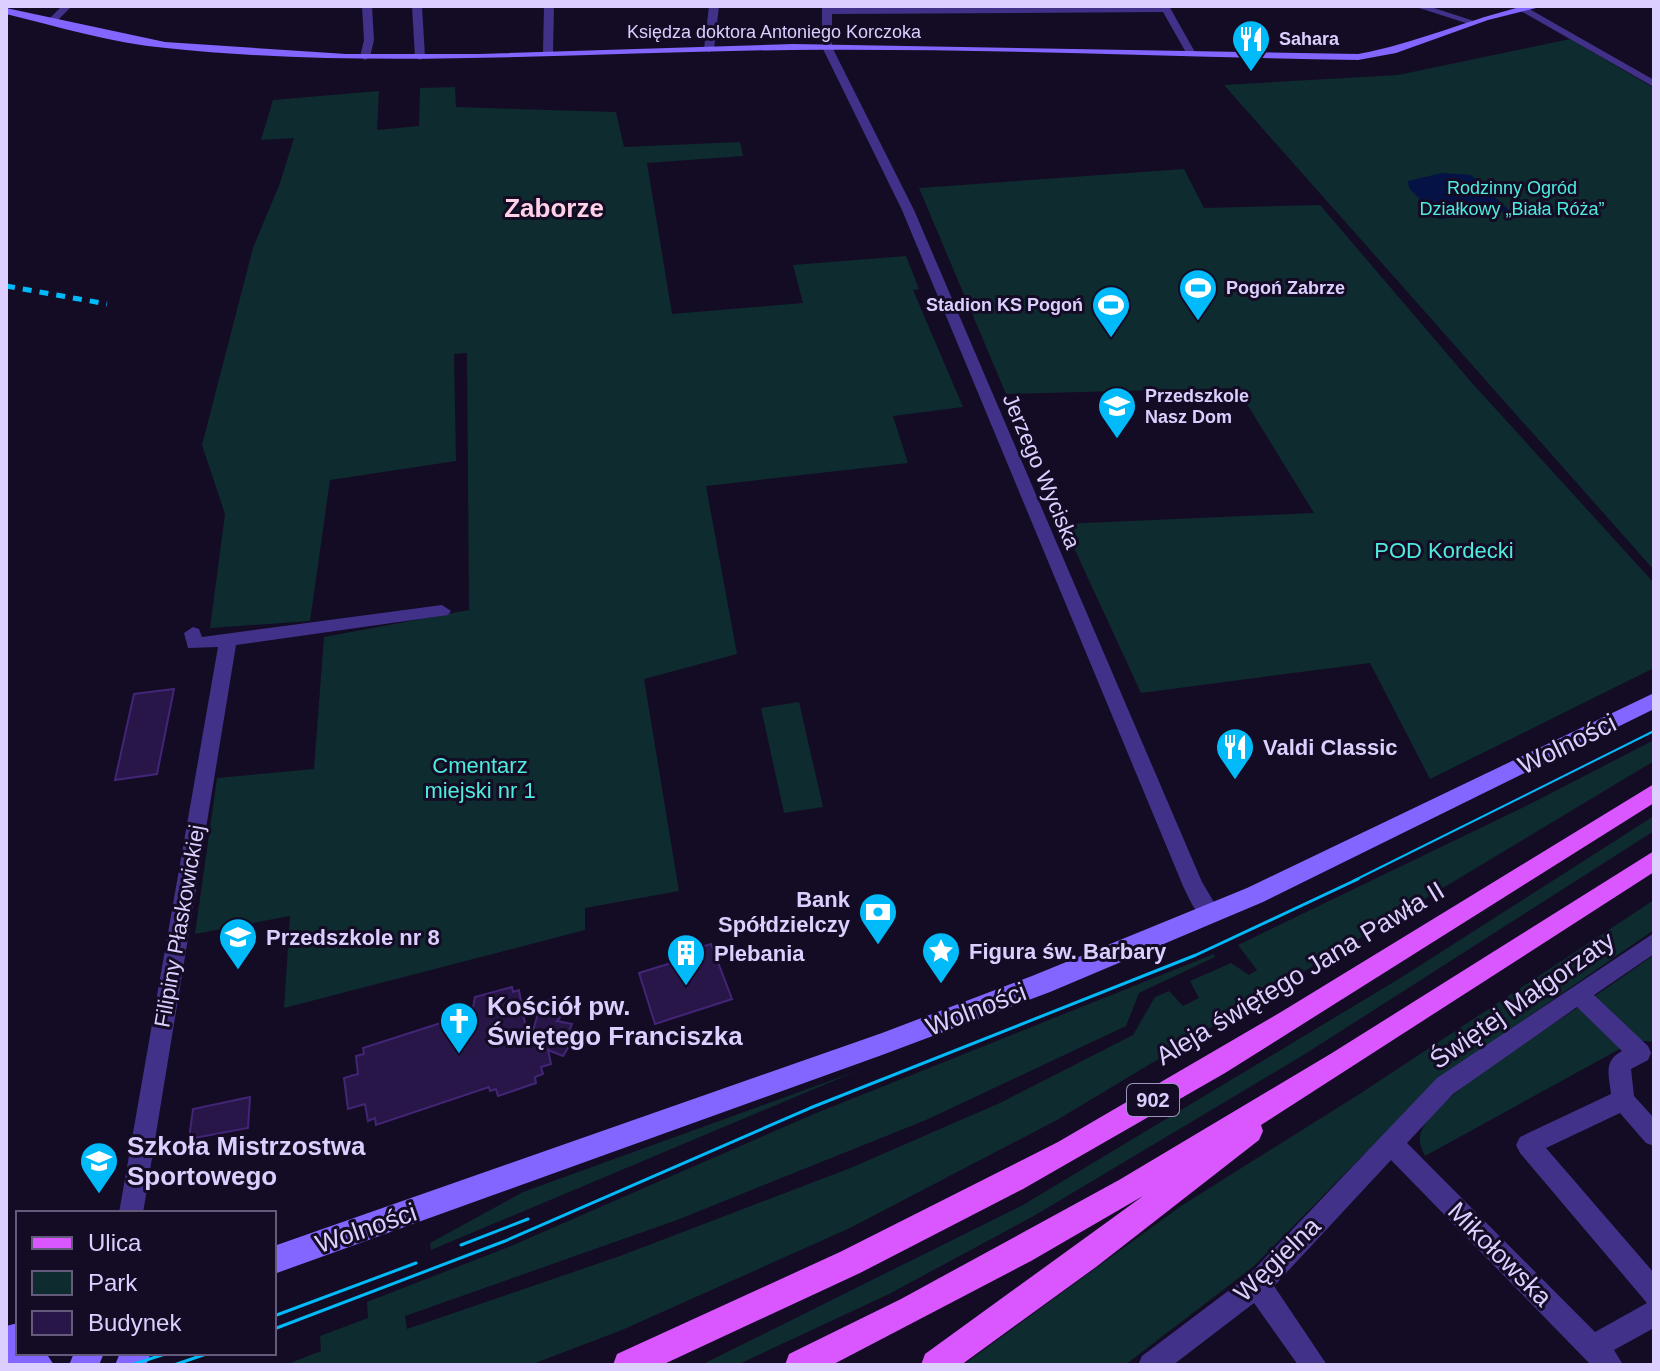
<svg xmlns="http://www.w3.org/2000/svg" width="1660" height="1371" font-family="Helvetica,sans-serif">
<rect width="100%" height="100%" fill="#140c25"/>
<g fill="#0e2b2f">
<path d="M1570,39L1654,88V570L1224,85L1398,75Z"/>
<path d="M455,87L456,107L616,112L624,147L740,142L743,156L647,163L672,314L803,303L793,265L906,256L919,289L913,290L963,407L893,416L908,463L706,486L737,654L644,679L679,891L585,908V930L284,1008L290,916L195,934L217,778L314,769L324,637L469,610L467,353L454,354L456,461L330,480L310,621L210,628L225,514L202,445L253,248L280,183L294,138L261,140L273,100L379,91L377,130L419,126L420,88Z"/>
<path d="M1184,169L1204,208L1320,205L1472,383L1654,583V668L1430,779L1370,663L1141,693L1063,524L1314,513L1237,388L1006,394L919,188Z"/>
<path d="M799,702L823,807L784,813L761,708Z"/>
<path d="M1654,740V761L1057,1120L850,1228L622,1330L530,1365H285L321,1351L320,1336L368,1318L367,1302L506,1248L814,1114L1214,954L1215,957L1139,993L1126,1026L926,1120L677,1220L405,1316L407,1329L620,1256L848,1169L1000,1103L1133,1035L1155,997L1169,991L1183,1006L1199,998L1190,981L1231,963L1249,975L1257,970L1238,945L1530,804Z"/>
<path d="M1654,816V831L1305,1054L1032,1217L889,1294L737,1365H701L1023,1205L1402,977Z"/>
<path d="M1654,900V930L1438,1079L1253,1267L1125,1365H963L1181,1206L1361,1093Z"/>
<path d="M1654,955V1042L1636,1040L1598,1003L1595,996Z"/>
<path d="M1577,1008L1589,1012L1627,1045L1425,1156C1421,1148 1418,1141 1421,1132C1433,1098 1544,1031 1577,1008Z"/>
<path d="M857,1071L431,1250L430,1243L523,1192Z"/>
</g>
<path fill="#041245" d="M1442,173L1471,175L1510,211L1439,219L1409,188L1408,181Z"/>
<g fill="#281648" stroke="#422576" stroke-width="2">
<path d="M174,689L157,774L115,780L134,694Z"/>
<path d="M711,944L732,999L655,1024L639,973L671,963L669,957Z"/>
<path d="M512,987L513,992L519,990L529,1046L541,1002L552,999L567,1009L557,1021L572,1024L567,1037L568,1048L563,1056L548,1050L551,1064L541,1067L543,1074L535,1077L536,1083L498,1096L496,1089L490,1091L489,1087L376,1125L375,1118L368,1121L365,1104L348,1109L344,1078L358,1074L356,1056L364,1054L363,1048L472,1013L475,997Z"/>
<path d="M250,1097L248,1128L189,1139L193,1109Z"/>
</g>
<g fill="none" stroke-linecap="round" stroke-linejoin="round">
<g fill="#423189" fill-rule="evenodd">
<path d="M62,6H72L54,24H48V20Z"/>
<path d="M362,6H372L374,40L370,57L365,60L360,57L364,40Z"/>
<path d="M412,6H422L425,57L420,60L415,57Z"/>
<path d="M544,6H554L553,53L548,56L543,53Z"/>
<path d="M709,6H719L714,49L709,52L704,49Z"/>
<path d="M822,6H1169L1196,54L1188,56L1163,12L832,14V47L914,210L1202,882L1221,914L1218,920C1200,927 1190,900 1183,886L902,210L822,47Z"/>
<path d="M1413,6H1428L1477,22L1469,24Z"/>
<path d="M1512,6H1524L1654,80V87Z"/>
<path d="M442,605L451,611L448,615L236,645L143,1213H119L218,647L188,648L184,633L193,627L199,629L202,637Z"/>
<path d="M1654,933V954L1594,995L1648,1046L1651,1053L1648,1060L1631,1069L1634,1096L1654,1118V1146L1646,1143L1620,1113L1546,1148L1654,1273V1328L1614,1350L1623,1365H1591L1391,1160L1274,1286L1327,1365H1298L1254,1303L1173,1365H1138L1142,1356L1248,1276L1437,1078ZM1577,1007L1622,1051C1603,1061 1609,1075 1611,1094L1520,1137L1516,1145L1520,1153L1647,1303L1595,1332L1407,1143L1453,1094Z"/>
</g>
<g fill="#8266ff" fill-rule="evenodd">
<path d="M1525,6H1544L1488,20L1396,53L1358,60C1170,57 981,48 792,50C583,52 375,70 166,48C112,43 59,27 6,14V8L165,42L346,54H480L793,44L1358,54C1415,44 1468,19 1525,6Z"/>
<path d="M1654,693V709L1263,902L1050,992L882,1055L274,1274V1246L882,1033L1032,976L1247,888Z"/>
<path d="M18,1323V1353H46L54,1365H6V1326Z"/>
<path d="M74,1353H104L99,1365H69Z"/>
<path d="M120,1353H151L146,1365H115Z"/>
</g>
<g fill="#da56ff" fill-rule="evenodd">
<path d="M1654,784V803L1225,1073L1023,1189L860,1273L662,1365H613L617,1354L840,1252L1058,1142L1281,1012Z"/>
<path d="M1654,851V872L1261,1125L1263,1131L1259,1140L1096,1267L961,1365H921L925,1354L1143,1196L1031,1261L832,1365H785L789,1354L901,1299L1119,1180L1332,1053Z"/>
</g>
<path stroke="#00bafa" stroke-width="2" d="M1353,881L1654,731"/>
<g stroke="#00bafa" stroke-width="3">
<path d="M461,1245L528,1219"/>
<path d="M274,1316L416,1263"/>
<path d="M274,1329L505,1241L810,1108L1196,955L1358,879"/>
<path d="M131,1365L168,1353"/>
<path d="M174,1365L209,1353"/>
</g>
<path stroke="#00bafa" stroke-width="5" stroke-dasharray="9 8" stroke-linecap="butt" d="M6,286L107,304"/>
</g>
<defs>
<g id="restaurant-pin" transform="scale(2)"><path d="M0 17L-7.5 6A9.5 9.5 0 1 1 7.5 6Z" fill="#00bafa" stroke="#140c25"/><path d="M-5-6h1v4h1v-4h1v4h1v-4h1v5L-1.5 .5V6h-2V.5L-5-1ZM5-6V6H3V1.5H1.5Q1.5-4 5-6Z" fill="#fff"/></g>
<g id="stadium-pin" transform="scale(2)"><path d="M0 17L-7.5 6A9.5 9.5 0 1 1 7.5 6Z" fill="#00bafa" stroke="#140c25"/><path d="M0-5a6.5 5 0 1 0 0 10a6.5 5 0 1 0 0-10ZM-3.5-1.8h7v3.6h-7Z" fill="#fff"/></g>
<g id="school-pin" transform="scale(2)"><path d="M0 17L-7.5 6A9.5 9.5 0 1 1 7.5 6Z" fill="#00bafa" stroke="#140c25"/><path d="M0-5L7-2L0 1L-7-2ZM-4 1L0 2.5L4 1V4Q0 6-4 4Z" fill="#fff"/></g>
<g id="bank-pin" transform="scale(2)"><path d="M0 17L-7.5 6A9.5 9.5 0 1 1 7.5 6Z" fill="#00bafa" stroke="#140c25"/><path d="M-6-4H6V4H-6ZM0-2.3a2.3 2.3 0 1 0 0 4.6a2.3 2.3 0 1 0 0-4.6Z" fill="#fff"/></g>
<g id="sight-pin" transform="scale(2)"><path d="M0 17L-7.5 6A9.5 9.5 0 1 1 7.5 6Z" fill="#00bafa" stroke="#140c25"/><path d="M0-6L1.8-2.2L6-1.7L2.9 1.2L3.7 5.4L0 3.3L-3.7 5.4L-2.9 1.2L-6-1.7L-1.8-2.2Z" fill="#fff"/></g>
<g id="building-pin" transform="scale(2)"><path d="M0 17L-7.5 6A9.5 9.5 0 1 1 7.5 6Z" fill="#00bafa" stroke="#140c25"/><path d="M-4-6H4V6H1V3H-1V6H-4ZM-2.5-4.3h1.7v1.8h-1.7ZM.8-4.3h1.7v1.8H.8ZM-2.5-1h1.7V.8h-1.7ZM.8-1h1.7V.8H.8Z" fill="#fff"/></g>
<g id="church-pin" transform="scale(2)"><path d="M0 17L-7.5 6A9.5 9.5 0 1 1 7.5 6Z" fill="#00bafa" stroke="#140c25"/><path d="M-1.2-6h2.4v3.5h3.3v2.4h-3.3V6h-2.4V-.1h-3.3v-2.4h3.3Z" fill="#fff"/></g>
</defs>
<g fill-rule="evenodd">
<use href="#restaurant-pin" x="1251" y="39"/>
<use href="#stadium-pin" x="1198" y="288"/>
<use href="#stadium-pin" x="1111" y="305"/>
<use href="#school-pin" x="1117" y="406"/>
<use href="#restaurant-pin" x="1235" y="747"/>
<use href="#bank-pin" x="878" y="912"/>
<use href="#school-pin" x="238" y="937"/>
<use href="#sight-pin" x="941" y="951"/>
<use href="#building-pin" x="686" y="953"/>
<use href="#church-pin" x="459" y="1021"/>
<use href="#school-pin" x="99" y="1161"/>
</g>
<g text-anchor="middle" stroke-width="6" stroke-linejoin="round" paint-order="stroke">
<g font-size="18" fill="#dccfff" stroke="#140c25">
<text x="774" y="38">Księdza doktora Antoniego Korczoka</text>
</g>
<g font-size="18" font-weight="bold" fill="#dccfff" stroke="#140c25" text-anchor="start">
<text x="1279" y="45">Sahara</text>
<text x="1226" y="294">Pogoń Zabrze</text>
<text x="1083" y="311" text-anchor="end">Stadion KS Pogoń</text>
<text x="1145" y="402">Przedszkole<tspan x="1145" dy="21">Nasz Dom</tspan></text>
</g>
<g font-size="18" fill="#4eecdd" stroke="#140c25">
<text x="1512" y="194">Rodzinny Ogród<tspan x="1512" dy="21">Działkowy „Biała Róża”</tspan></text>
</g>
<rect fill="#140c25" stroke="#a094be" stroke-width="2" x="1127" y="1084" width="52" height="32" rx="6"/>
<g font-size="20" font-weight="bold" fill="#dccfff">
<text x="1153" y="1107">902</text>
</g>
<g font-size="22" fill="#dccfff" stroke="#140c25">
<text transform="translate(1042 471) rotate(67)" y="8">Jerzego Wyciska</text>
<text transform="translate(179 926) rotate(-80)" y="8">Filipiny Płaskowickiej</text>
</g>
<g font-size="22" fill="#4eecdd" stroke="#140c25">
<text x="1444" y="558">POD Kordecki</text>
<text x="480" y="773">Cmentarz<tspan x="480" dy="25">miejski nr 1</tspan></text>
</g>
<g font-size="22" font-weight="bold" fill="#dccfff" stroke="#140c25" text-anchor="start">
<text x="1263" y="755">Valdi Classic</text>
<text x="850" y="907" text-anchor="end">Bank<tspan x="850" dy="25">Spółdzielczy</tspan></text>
<text x="266" y="945">Przedszkole nr 8</text>
<text x="969" y="959">Figura św. Barbary</text>
<text x="714" y="961">Plebania</text>
</g>
<g font-size="26" font-weight="bold" fill="#ffd1e7" stroke="#140c25">
<text x="554" y="217">Zaborze</text>
</g>
<g font-size="26" fill="#dccfff" stroke="#140c25">
<text transform="translate(1567 744) rotate(-26)" y="9">Wolności</text>
<text transform="translate(1300 973) rotate(-31)" y="9">Aleja świętego Jana Pawła II</text>
<text transform="translate(1522 1000) rotate(-35)" y="9">Świętej Małgorzaty</text>
<text transform="translate(976 1009) rotate(-21)" y="9">Wolności</text>
<text transform="translate(366 1228) rotate(-19)" y="9">Wolności</text>
<text transform="translate(1500 1254) rotate(45)" y="9">Mikołowska</text>
<text transform="translate(1277 1259) rotate(-44)" y="9">Węgielna</text>
</g>
<g font-size="26" font-weight="bold" fill="#dccfff" stroke="#140c25" text-anchor="start">
<text x="487" y="1015">Kościół pw.<tspan x="487" dy="30">Świętego Franciszka</tspan></text>
<text x="127" y="1155">Szkoła Mistrzostwa<tspan x="127" dy="30">Sportowego</tspan></text>
</g>
</g>
<rect width="1660" height="1371" fill="none" stroke="#dccfff" stroke-width="16"/>
<rect x="16" y="1211" width="260" height="144" fill="#140c25" stroke="#645a7c" stroke-width="2"/>
<rect x="32" y="1237" width="40" height="12" fill="#da56ff" stroke="#645a7c" stroke-width="2"/>
<text x="88" y="1251" font-size="24" fill="#dccfff">Ulica</text>
<rect x="32" y="1271" width="40" height="24" fill="#0e2b2f" stroke="#645a7c" stroke-width="2"/>
<text x="88" y="1291" font-size="24" fill="#dccfff">Park</text>
<rect x="32" y="1311" width="40" height="24" fill="#281648" stroke="#645a7c" stroke-width="2"/>
<text x="88" y="1331" font-size="24" fill="#dccfff">Budynek</text>
</svg>
